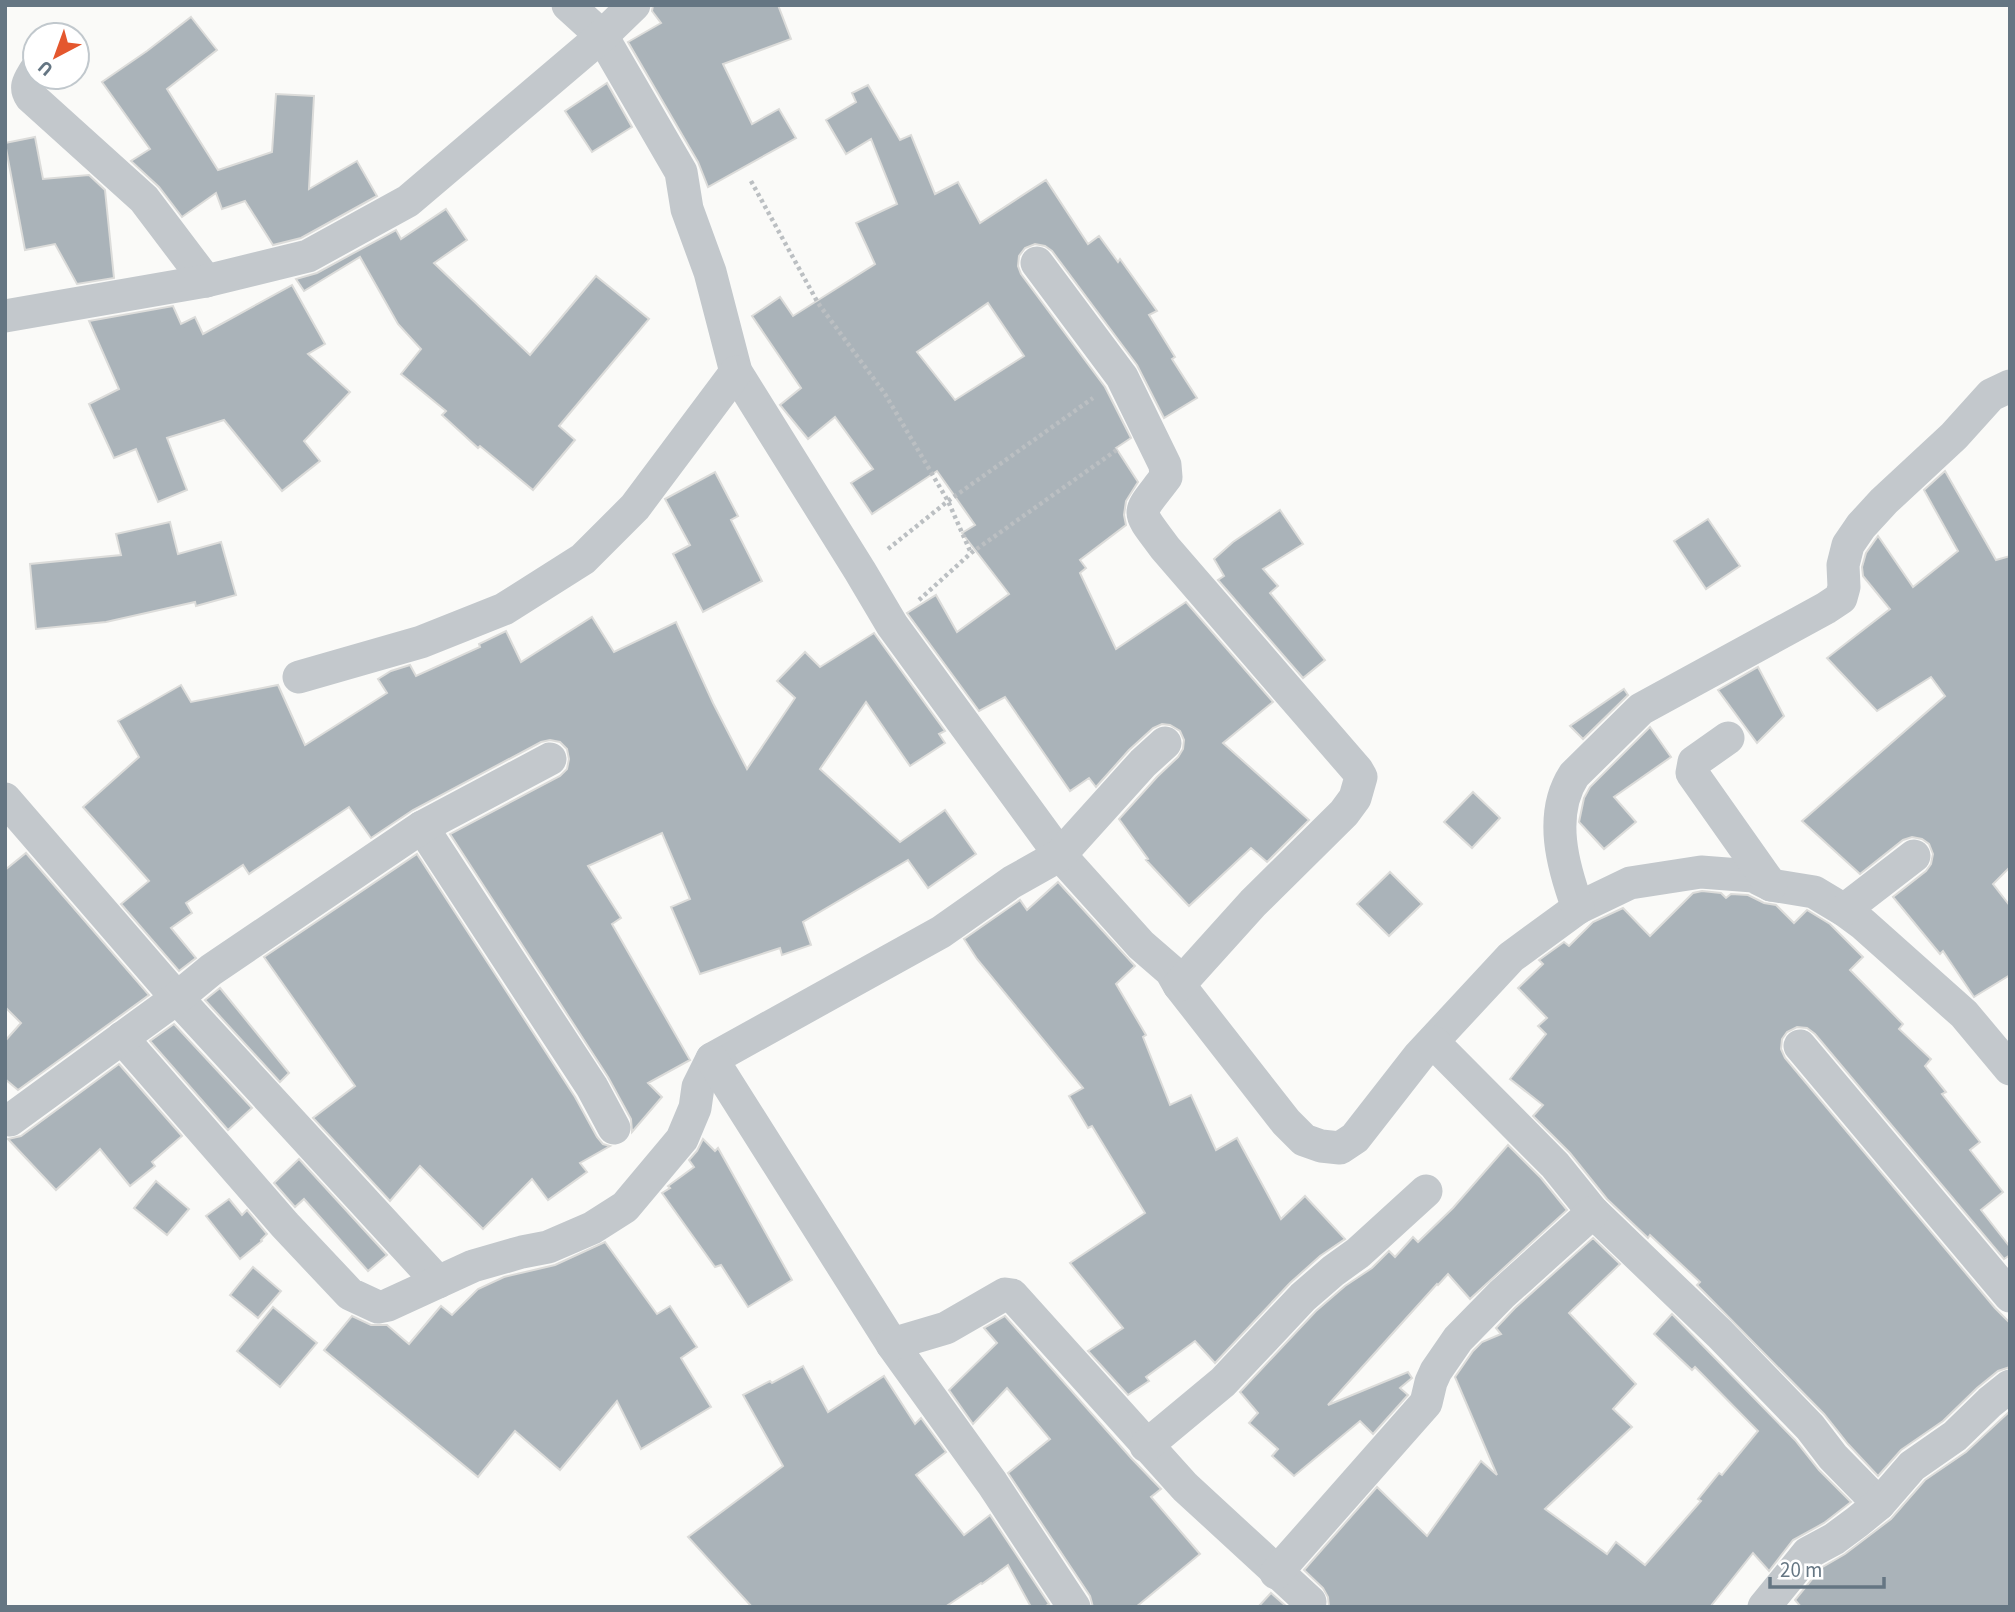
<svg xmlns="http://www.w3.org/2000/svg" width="2015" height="1612" font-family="'Source Sans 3',sans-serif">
<rect width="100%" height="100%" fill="#fafaf8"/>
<g fill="#aab3b9" stroke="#dcdcda" stroke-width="2" fill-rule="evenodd">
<path d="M653,5H778L791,39L723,64L752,124L779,109L796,138L708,187L698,162L628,42L661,23L652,11Z"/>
<path d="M191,17L217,50L167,89L218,170L272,152L276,94L314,96L309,189L357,161L377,196L301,238L273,245L245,201L222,209L216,193L182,217L159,187L131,161L150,149L102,82L147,51Z"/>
<path d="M607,83L632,127L592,152L565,111Z"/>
<path d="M868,85L900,140L911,135L935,194L958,182L980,223L1046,180L1088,244L1099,236L1118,262L1120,259L1157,311L1149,315L1175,357L1172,359L1197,398L1164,418L1137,365L1052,251L1045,246L1035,244L1025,248L1019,256L1018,266L1021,274L1105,387L1131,438L1116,448L1138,482L1126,501L1124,515L1126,525L1080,560L1086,568L1080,573L1116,649L1186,602L1273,702L1223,743L1309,820L1267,862L1251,848L1189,906L1146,860L1148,859L1119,819L1157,777L1178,757L1183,749L1184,740L1180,731L1170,725L1162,724L1153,728L1129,750L1096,787L1089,778L1070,791L1005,697L979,711L907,613L936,595L957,632L1009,594L962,533L975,525L937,471L872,514L851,483L873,469L835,417L808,439L780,405L801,388L752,316L780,297L793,316L875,264L856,223L897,204L871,139L846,154L826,120L856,102L852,93ZM988,303L1024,356L955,400L917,352Z"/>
<path d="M35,137L43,179L89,175L105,190L114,278L77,284L55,244L25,250L5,143Z"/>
<path d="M446,209L467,240L434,263L530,355L596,276L649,319L559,426L575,440L533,490L480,446L478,448L442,415L446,411L401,374L421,349L398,324L360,257L304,291L296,279L317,273L396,230L401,239Z"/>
<path d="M292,285L325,344L308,354L350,392L304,441L320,461L282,491L224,420L167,438L187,490L158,502L136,449L114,458L89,404L119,389L89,321L173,306L181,324L195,317L203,334Z"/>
<path d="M1945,471L1996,560L2010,556V867L1993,884L2010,906V975L1974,997L1943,951L1940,954L1893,897L1926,871L1931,864L1933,854L1929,844L1922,839L1912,837L1903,840L1860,874L1802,821L1945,696L1931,677L1877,711L1827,658L1890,609L1863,576L1862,567L1866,553L1878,536L1913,587L1958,551L1924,490Z"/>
<path d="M715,472L738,516L731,520L762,581L703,612L673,554L690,545L665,499Z"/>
<path d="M1280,510L1303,544L1263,569L1278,586L1270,593L1325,660L1303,678L1218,580L1224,576L1214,559L1233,542Z"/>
<path d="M1708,519L1740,566L1706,589L1674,541Z"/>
<path d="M170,522L178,554L221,542L236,595L196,606L195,602L106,622L36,629L30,564L121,555L116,534Z"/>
<path d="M592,617L614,652L676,622L713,703L747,769L795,698L777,681L805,652L820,667L874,633L945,731L939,734L945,743L910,766L866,702L820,769L900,842L945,810L976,854L928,888L908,860L803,922L811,945L782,955L780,948L700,974L671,907L690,899L662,833L588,866L621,918L612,924L690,1060L648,1083L662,1097L632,1132L631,1119L608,1077L450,834L560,776L567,769L569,759L567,749L560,742L550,740L541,742L413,810L371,838L349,807L249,874L243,865L186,903L192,913L171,928L196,958L179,971L121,904L149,881L83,807L139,757L118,721L181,685L191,702L278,685L305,745L387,693L378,679L391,671L410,665L416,676L480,647L479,644L506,631L521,662Z"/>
<path d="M1758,667L1784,716L1757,743L1718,690Z"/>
<path d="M1624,689L1628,695L1583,739L1570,726Z"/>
<path d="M1650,727L1671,757L1614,797L1636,822L1604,849L1579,822L1584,798L1590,787Z"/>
<path d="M1473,792L1500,818L1472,848L1444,822Z"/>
<path d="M26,853L149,995L18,1090L5,1079V1041L21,1023L5,1007V870Z"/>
<path d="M417,854L575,1097L597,1137L603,1144L610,1146L580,1163L587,1172L548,1200L532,1179L483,1229L420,1166L390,1201L313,1118L355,1086L264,957Z"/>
<path d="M1390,872L1422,904L1389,936L1357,904Z"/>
<path d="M1058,882L1135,966L1116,984L1146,1035L1143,1037L1170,1105L1191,1095L1216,1150L1237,1138L1281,1219L1305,1196L1345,1239L1320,1256L1290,1283L1215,1363L1195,1341L1146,1377L1149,1381L1128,1395L1088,1351L1123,1328L1070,1263L1145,1213L1092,1126L1088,1128L1069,1096L1083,1088L977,959L964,939L1020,900L1027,910Z"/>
<path d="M1702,891L1721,893L1726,898L1731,894L1748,895L1764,903L1776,905L1794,923L1807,910L1830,924L1863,957L1850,970L1903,1024L1899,1029L1931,1059L1925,1066L1946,1092L1942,1094L1980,1142L1970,1150L2003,1192L1981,1210L2010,1247V1255L2004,1259L1815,1034L1807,1028L1797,1027L1787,1032L1782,1039L1781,1049L1785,1058L1995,1308L2010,1323V1367L1998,1371L1977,1388L1943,1421L1901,1450L1878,1476L1848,1444L1824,1414L1697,1285L1700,1282L1650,1235L1648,1238L1607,1199L1570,1153L1533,1116L1543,1105L1510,1079L1546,1034L1538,1026L1547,1018L1518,988L1543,964L1539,960L1564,942L1569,946L1593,922L1623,908L1650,936L1693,893Z"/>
<path d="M220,988L289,1073L280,1082L205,1000Z"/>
<path d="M174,1024L252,1108L228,1130L150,1041Z"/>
<path d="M119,1064L182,1136L152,1162L155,1166L130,1186L100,1149L56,1190L8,1139L21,1136Z"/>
<path d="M703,1139L715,1151L718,1148L792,1280L748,1307L721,1265L715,1267L662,1193L670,1188L668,1186L694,1167L689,1160L697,1151Z"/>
<path d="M1508,1145L1541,1178L1567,1210L1470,1299L1448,1274L1438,1285L1437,1284L1328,1405L1408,1372L1412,1378L1400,1388L1408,1395L1373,1434L1360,1421L1294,1476L1272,1456L1278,1449L1249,1423L1258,1413L1240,1392L1316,1311L1345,1286L1372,1268L1389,1251L1395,1257L1413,1237L1418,1242L1453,1208Z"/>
<path d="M299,1159L387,1255L368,1271L304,1199L295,1207L274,1183Z"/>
<path d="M156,1181L189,1209L167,1235L134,1208Z"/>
<path d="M229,1199L242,1215L247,1210L267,1234L261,1240L262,1241L240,1259L206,1216Z"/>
<path d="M1593,1238L1620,1264L1569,1313L1636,1384L1613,1409L1632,1427L1545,1509L1607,1554L1616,1542L1645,1565L1701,1501L1698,1499L1719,1473L1722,1475L1758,1431L1695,1367L1692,1370L1654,1334L1672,1314L1795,1440L1819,1470L1851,1502L1824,1523L1793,1540L1769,1571L1753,1553L1710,1607H1329L1328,1597L1323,1588L1304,1570L1377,1487L1427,1536L1481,1461L1497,1475L1455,1377L1473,1351L1482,1342L1501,1334L1496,1328L1515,1308Z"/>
<path d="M605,1242L657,1314L670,1306L697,1347L681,1358L711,1407L641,1449L617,1401L560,1470L515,1431L478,1477L324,1350L352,1316L371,1325H387L409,1344L441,1306L452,1315L478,1289L504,1277L555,1265Z"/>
<path d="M253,1267L281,1291L258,1318L230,1295Z"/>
<path d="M273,1307L317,1343L280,1387L237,1351Z"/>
<path d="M1005,1316L1132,1459L1161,1489L1151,1497L1200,1554L1136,1607H1093L1090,1596L1008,1473L1050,1439L1007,1388L973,1424L949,1390L997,1343L984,1328Z"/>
<path d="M803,1366L828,1412L884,1376L915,1424L921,1418L946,1452L916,1475L964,1535L990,1515L1049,1604L1044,1607H1031L1008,1565L982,1584L981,1583L945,1607H752L688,1537L783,1466L743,1395L770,1381L772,1383Z"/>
<path d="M2010,1411V1607H1801L1795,1600L1821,1568L1845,1554L1891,1519L1925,1480L1966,1452Z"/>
<path d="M1271,1593L1287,1607H1258Z"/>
</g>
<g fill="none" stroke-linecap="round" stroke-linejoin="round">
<g stroke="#bbbfc2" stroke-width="4.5" stroke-dasharray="3.5 3.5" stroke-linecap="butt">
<path d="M751,181L818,303L885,394L948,501L971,553"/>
<path d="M888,549L948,501L1093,398"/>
<path d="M919,600L971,553L1118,449"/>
</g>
<g stroke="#c3c8cc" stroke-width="33">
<path d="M568,5L602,36L681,172L687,209L710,272L736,372L860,571L892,625L1060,855L1141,945L1171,971L1179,985L1286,1122L1304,1140L1321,1146L1340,1148L1355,1138L1419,1056L1511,957L1578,908L1630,883L1701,872L1753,876L1771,885L1814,892L1844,910L1863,924L1964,1014L2010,1069"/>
<path d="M35,71C29,81 24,87 31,97L144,199L206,281"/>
<path d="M1037,263L1122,377L1165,465L1166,477C1136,517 1135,507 1165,548L1357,770L1361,777L1355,798L1344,813L1253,903L1179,985"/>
<path d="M5,316L206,281L308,256L408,201L602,36L634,5"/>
<path d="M299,677L421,642L504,609L583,559L635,507L736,372"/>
<path d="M1728,738L1694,762L1692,773L1771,885"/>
<path d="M5,799L177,998L438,1282"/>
<path d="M422,827L592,1087L614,1128"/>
<path d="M1578,908C1563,867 1548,815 1574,775L1641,709L1826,608L1841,598L1844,587L1843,565L1848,545L1861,526L1884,501L1954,436L1991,395L2010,386"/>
<path d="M1844,910L1914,856"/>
<path d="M122,1038L285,1225L350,1294L378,1307L388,1305L473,1266L522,1252L548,1247L592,1228L625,1207L682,1139L695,1108L698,1087L712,1059L941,932L1012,882L1060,855L1143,763L1165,743"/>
<path d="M1433,1042L1555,1165L1593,1212L1720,1334L1810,1427L1833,1457L1879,1504"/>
<path d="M1800,1046L2010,1296"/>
<path d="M712,1059L892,1344L992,1483L1074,1607"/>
<path d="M10,1120L177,998L211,970L422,827L550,759"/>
<path d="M892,1344L946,1328L1005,1294L1012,1295L1185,1487L1310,1602"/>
<path d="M1146,1446L1223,1382L1303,1297L1333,1271L1358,1253L1426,1191"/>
<path d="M1276,1573L1426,1403L1431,1382L1436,1371L1458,1339L1502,1294L1593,1212"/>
<path d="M1764,1607L1808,1553L1834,1539L1857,1522L1879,1504L1912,1466L1955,1436L1990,1402L2010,1386"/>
</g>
</g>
<rect width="2015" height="1612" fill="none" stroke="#657683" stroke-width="14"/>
<g transform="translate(56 56) rotate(221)"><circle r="33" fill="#ffffff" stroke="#c1c8cd" stroke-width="2"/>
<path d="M0-5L12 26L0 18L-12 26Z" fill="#e4572e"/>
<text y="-10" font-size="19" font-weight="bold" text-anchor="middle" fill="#657683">U</text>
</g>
<path d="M1770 1577v10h114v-10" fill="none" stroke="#657683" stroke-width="3.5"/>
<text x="1780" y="1577" font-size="21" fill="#657683" stroke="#ffffff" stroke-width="5" paint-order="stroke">20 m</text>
</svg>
